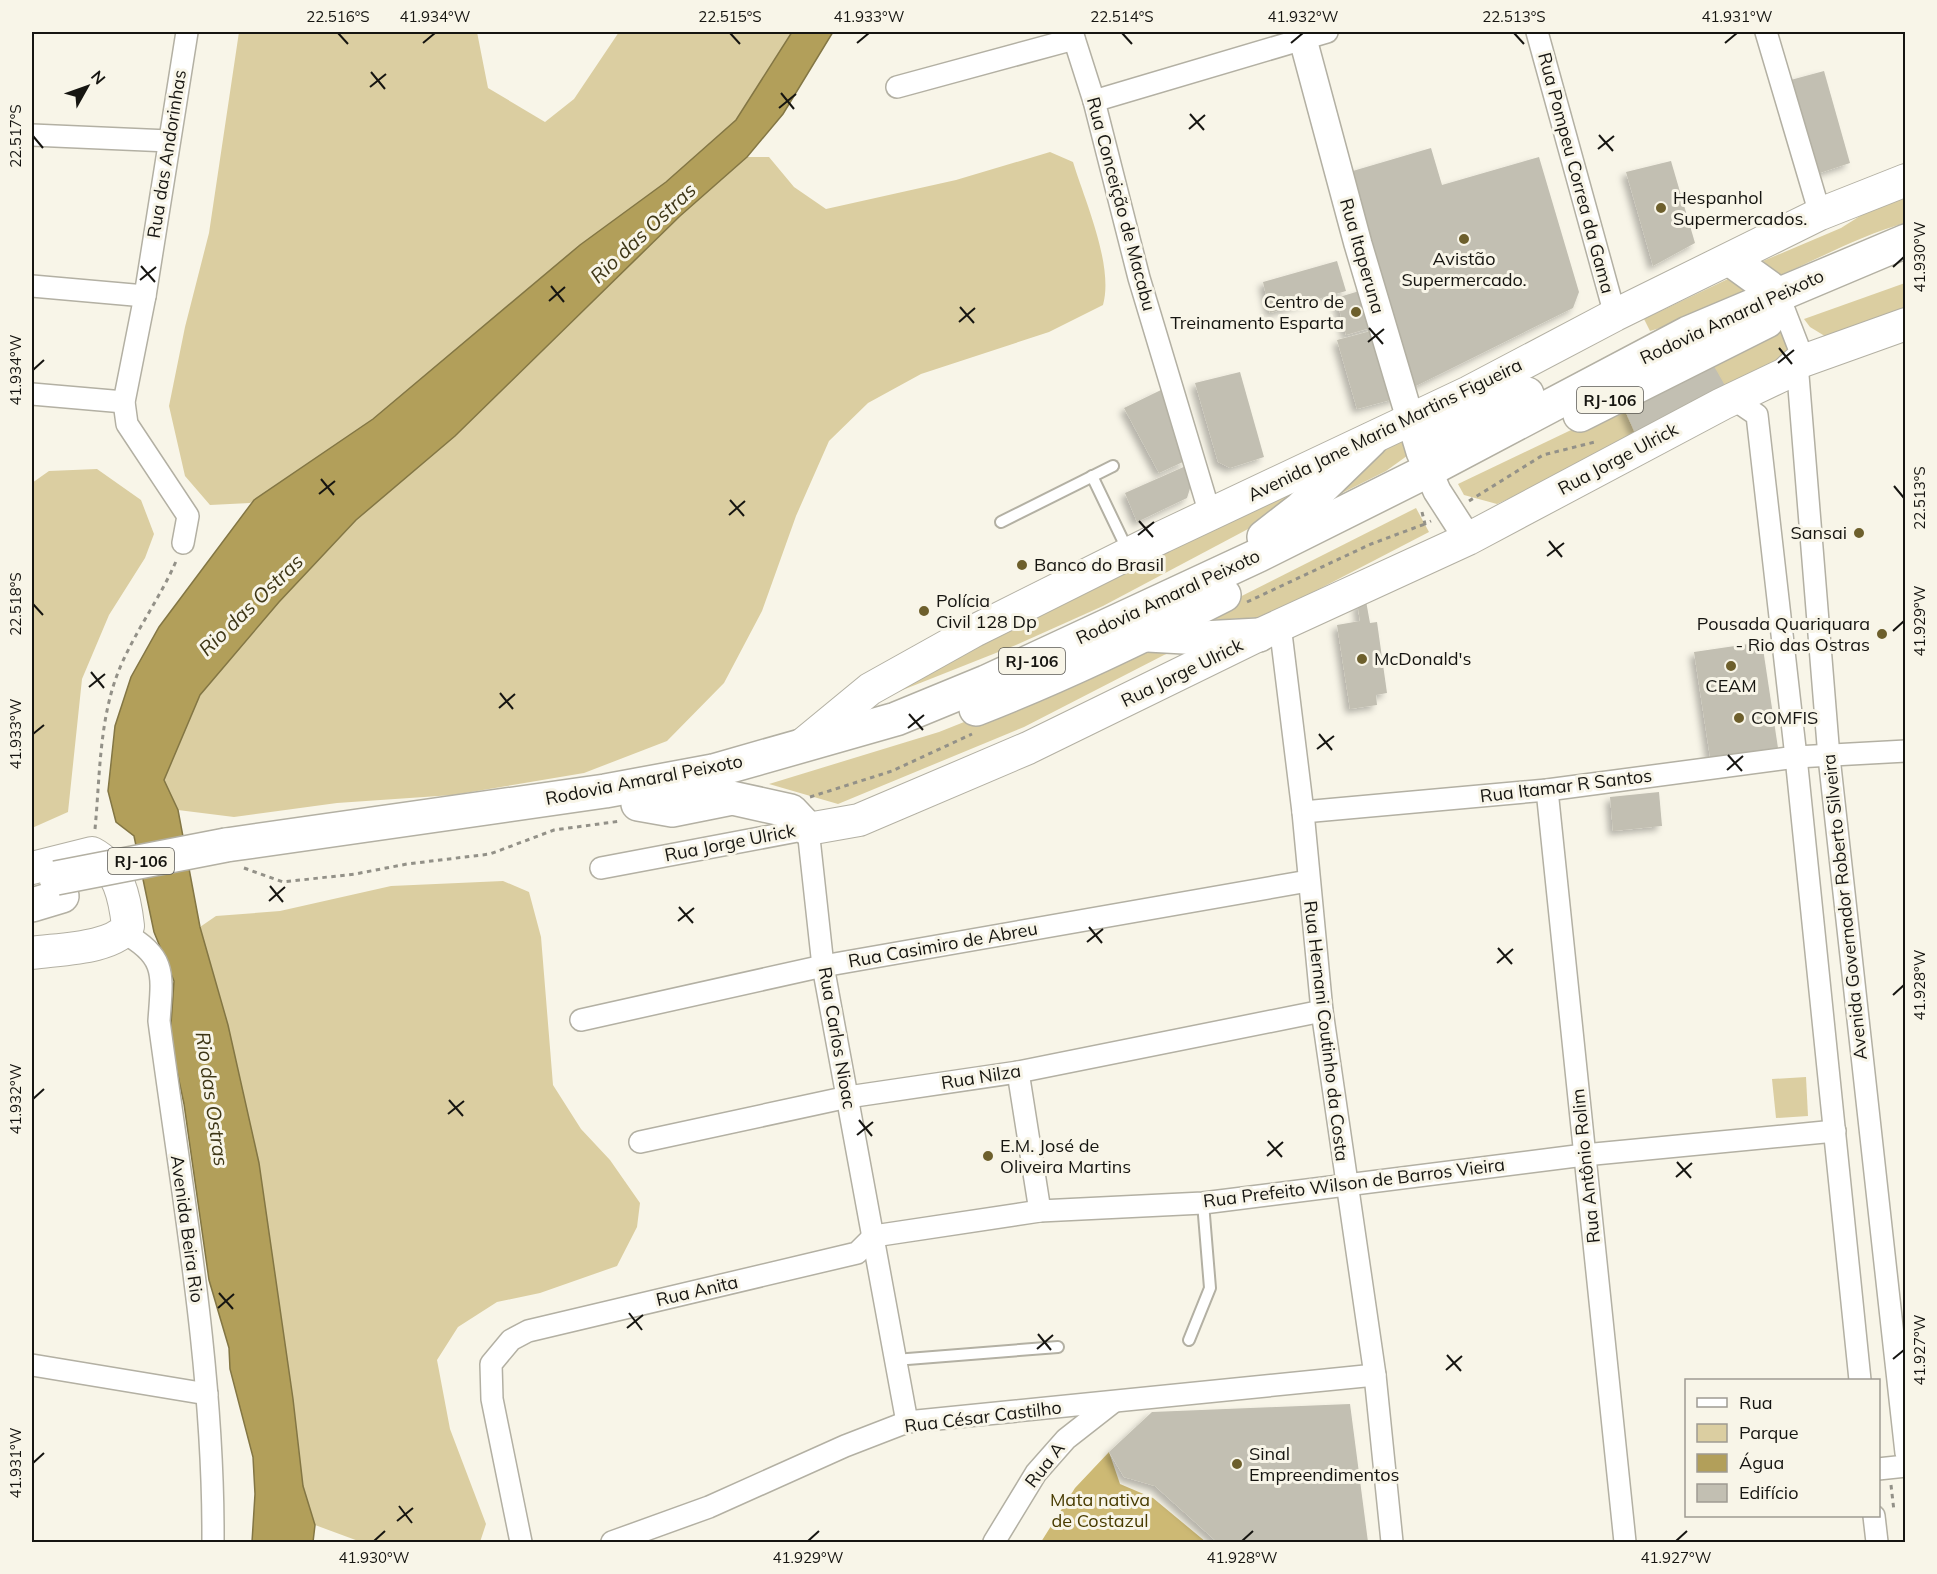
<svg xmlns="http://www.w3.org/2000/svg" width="1937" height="1574" font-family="Mulish,sans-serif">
<defs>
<filter id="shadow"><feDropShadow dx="-4.5" dy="4.5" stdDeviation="3" flood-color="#0004"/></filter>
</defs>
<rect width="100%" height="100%" fill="#f8f5e8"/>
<g fill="#dbcea1">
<path d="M239,32H477L488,88L545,122L574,99L619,32H792L736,120L666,182L580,245L373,419L250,503L210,505L185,476L169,406L185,327L209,233Z"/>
<path d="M1050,152L1073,162C1085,201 1114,266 1103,305L1049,332L921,374L868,403L829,441L796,516L762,611L724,683L667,741L584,773L453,795L337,803L234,817L178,810L164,780L200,695L279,602L356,520L455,436L680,216L747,157H769L794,187L826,209L956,180Z"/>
<path d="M1905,194V223C1861,235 1821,258 1778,276L1763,261L1841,228L1884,201Z"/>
<path d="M1730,278L1753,287L1699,316L1650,331L1644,319Z"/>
<path d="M1905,283V314L1828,338L1810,327L1804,319Z"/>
<path d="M1787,327L1792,356L1638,439L1497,504L1464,495L1458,484Z"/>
<path d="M1403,435L1411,453L1386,471L1330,499L1368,453Z"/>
<path d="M97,469L141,500L154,534L145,558L109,615L82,679L68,812L32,828V483L49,471Z"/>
<path d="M1313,482L1265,520L1103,606L1016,645L900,691L896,680L1278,493Z"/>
<path d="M1416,508L1429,532L1265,617L1192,621Z"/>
<path d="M1146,643H1195L1164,655L1024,727L838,804L769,784L939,732L1022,699Z"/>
<path d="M503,881L529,892L541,937L553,1085L581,1129L610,1160L640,1203L637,1227L617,1266L540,1293L497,1302L458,1327L437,1360L450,1429L486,1524L480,1542H361L315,1525L303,1486L293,1399L275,1285L200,927L216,916L280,911L391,886Z"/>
<path d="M1806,1077L1808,1116L1776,1118L1772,1079Z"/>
</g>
<path fill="#cdb974" d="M1109,1452L1120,1484L1153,1498L1206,1542H1041L1075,1488Z"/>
<path fill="#b29f5a" stroke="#837644" stroke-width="1.5" d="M792,32H833L783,114L747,157L680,216L455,436L356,520L279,602L200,695L164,780L178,810L200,927L228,1025L259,1163L293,1399L303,1486L315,1525L313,1542H252L255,1494L253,1457L230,1369L229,1348L209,1280L184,1104L170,1038L174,981L154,932L134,836L116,822L108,791L115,726L131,677L159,627L254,500L373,419L580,245L666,182L736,120Z"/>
<g fill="#c2bfb2" filter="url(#shadow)">
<path d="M1824,71L1850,163L1814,175L1787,81Z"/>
<path d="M1431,148L1442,185L1539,157L1579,292L1573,308L1416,386L1406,379L1346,173Z"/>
<path d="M1671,161L1695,243L1653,266L1626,172Z"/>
<path d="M1337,261L1346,291L1270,313L1263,282Z"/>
<path d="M1366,289L1377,326L1346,335L1336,298Z"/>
<path d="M1378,329L1398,398L1357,409L1337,340Z"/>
<path d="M1711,361L1727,389L1635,433L1622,404Z"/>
<path d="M1240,372L1264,457L1230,468L1218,462L1195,383Z"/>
<path d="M1161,390L1185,461L1159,473L1124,408Z"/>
<path d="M1188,465L1192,482L1187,498L1137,522L1125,493Z"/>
<path d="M1366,601L1370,623L1377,622L1387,693L1376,695L1377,705L1350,709L1337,625L1360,621L1357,602Z"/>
<path d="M1762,642L1778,748L1710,757L1694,652Z"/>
<path d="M1659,792L1662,826L1613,831L1610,797Z"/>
<path d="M1350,1404L1368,1542H1217L1155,1486L1124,1477L1109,1452L1152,1412Z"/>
</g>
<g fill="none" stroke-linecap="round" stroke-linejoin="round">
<g stroke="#b3b0a3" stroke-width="14">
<g id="service">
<path d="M1092,476L1128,551"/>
<path d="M1001,522L1113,466"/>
<path d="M1189,1340L1210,1288L1203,1203"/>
<path d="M895,1360L1058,1347"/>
</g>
</g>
<g stroke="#b3b0a3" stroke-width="24">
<g id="minor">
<path d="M1072,32L1094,101L1139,278L1210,514"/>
<path d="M1537,32L1615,315"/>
<path d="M1766,32L1820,214"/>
<path d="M897,87L1074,39"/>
<path d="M1094,101L1327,32"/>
<path d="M32,135L169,141"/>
<path d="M32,286L145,296"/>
<path d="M1778,294L1802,356L1797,363L1829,757L1906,1453"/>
<path d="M32,394L124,402"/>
<path d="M1735,400L1757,415L1796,757L1860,1380"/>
<path d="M183,543L188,516L127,424L124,402L145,296L187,32"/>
<path d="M1280,625L1303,812L1322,1011L1375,1375L1392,1542"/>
<path d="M1547,790L1625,1542"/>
<path d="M1303,812L1547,790L1796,757L1906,751"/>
<path d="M601,868L808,829L823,966L907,1422"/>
<path d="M124,933C168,957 162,976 159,1021C182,1194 214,1368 213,1542"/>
<path d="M581,1020L823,966L1308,881"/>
<path d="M1018,1072L1040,1211"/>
<path d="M640,1142L848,1097L1018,1072L1322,1011"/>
<path d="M32,1365L207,1394"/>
<path d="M1878,1469L1906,1466"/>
<path d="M1874,1516L1877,1542"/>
<path d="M521,1542L492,1399L491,1364L511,1340L528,1331L857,1253L874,1236L1040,1211L1203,1203L1584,1155L1835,1131"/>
<path d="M612,1542L709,1507L845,1446L907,1422L1375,1375"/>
<path d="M994,1542L1036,1473L1066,1439L1112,1403"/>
</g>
</g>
<g stroke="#b3b0a3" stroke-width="30">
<path id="tertiary" d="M1301,32L1358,244L1420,452L1437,491L1468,539"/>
</g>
<g stroke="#b3b0a3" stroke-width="34">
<g id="secondary">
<path d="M802,745L870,689L974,631L1162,537L1469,392L1615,315L1820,214L1906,180"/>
<path d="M808,829L859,820L1028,748L1259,635L1468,539L1722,404L1785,374L1797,363L1906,324"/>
<path d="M32,868L92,853C119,867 125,899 128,926C114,949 57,949 32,953"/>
</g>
</g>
<g stroke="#b3b0a3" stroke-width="36">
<g id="trunk">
<path d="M1731,260L1778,294"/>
<path d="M1580,415L1767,321"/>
<path d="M1427,471L1436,440L1527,394"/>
<path d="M1264,537L1300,509L1371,440"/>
<path d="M1148,635L1202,638L1259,635"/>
<path d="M976,709C1061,676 1143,636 1224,595"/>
<path d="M638,804L672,810L732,798L791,811L808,829"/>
<path d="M226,845L605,791L713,771L896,719L986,682L1259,555L1427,471L1688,333L1906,241"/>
<path d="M32,905L62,896"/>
</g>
</g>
<g stroke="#939188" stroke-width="3" stroke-dasharray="4.5 4.5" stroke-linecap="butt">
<path d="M1469,501L1543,455L1595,442"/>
<path d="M1422,512L1425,524L1431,521"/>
<path d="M1247,602L1371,544L1425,524"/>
<path d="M810,797L892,771L972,734"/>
<path d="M95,829C100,777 99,719 119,670C135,631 161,597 177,559"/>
<path d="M244,868L283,882L355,874L407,864L490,854L554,830L621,821"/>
<path d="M1891,1485L1894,1511"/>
</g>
<use href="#service" stroke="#fff" stroke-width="10"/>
<use href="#minor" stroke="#fff" stroke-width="21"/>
<use href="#tertiary" stroke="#fff" stroke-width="27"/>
<use href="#secondary" stroke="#fff" stroke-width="32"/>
<use href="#trunk" stroke="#fff" stroke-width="33"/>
<g stroke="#b3b0a3" stroke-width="36" stroke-linecap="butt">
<path id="trunk-bridge" d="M56,878L226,845"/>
</g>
<use href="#trunk-bridge" stroke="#fff" stroke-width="33"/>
</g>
<path fill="none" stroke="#161511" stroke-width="2" d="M338,33L348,44M730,33L740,44M1122,33L1132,44M1514,33L1524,44M423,43L435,33M857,43L869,33M1291,43L1303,33M1725,43L1737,33M371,72L385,89M370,87L386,74M781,93L794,109M779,108L796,94M1190,114L1204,130M1189,129L1205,115M1599,135L1613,151M33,136L43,148M1598,149L1614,136M141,266L155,282M1893,267L1904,257M140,280L156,267M551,286L564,302M549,301L565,287M960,307L974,323M959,322L975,308M1369,328L1383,344M1368,342L1384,329M1779,348L1792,364M1778,363L1794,350M33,370L44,360M321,479L334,495M1894,486L1904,498M319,494L335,481M730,500L744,516M729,515L745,501M1139,521L1153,537M1138,535L1154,522M1549,541L1562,557M1547,556L1564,543M33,604L43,615M1893,631L1904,621M91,672L104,688M89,687L105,674M500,693L513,709M499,708L515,694M909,714L923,730M908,728L924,715M33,734L44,725M1319,734L1332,750M1317,749L1334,736M1728,755L1742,771M1727,770L1743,756M270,886L283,902M269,901L285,887M679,907L693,923M678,921L694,908M1089,927L1102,943M1087,942L1103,929M1498,948L1512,964M1497,963L1513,949M1893,995L1904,985M33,1099L44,1089M449,1100L463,1116M448,1114L464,1101M859,1120L872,1136M857,1135L873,1122M1268,1141L1282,1157M1267,1156L1283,1142M1677,1162L1691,1178M1676,1177L1692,1163M219,1293L233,1309M218,1308L234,1294M629,1313L642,1330M627,1328L643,1315M1038,1334L1051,1350M1037,1349L1053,1335M1447,1355L1461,1371M1893,1359L1904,1350M1446,1370L1462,1356M33,1463L44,1453M399,1506L412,1523M397,1521L413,1508M374,1541L385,1531M808,1541L819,1531M1242,1541L1253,1531M1676,1541L1687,1531"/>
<g fill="#6d5f2c" stroke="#f8f5e8" stroke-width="2">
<circle cx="1661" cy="208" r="6"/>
<circle cx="1464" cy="239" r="6"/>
<circle cx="1356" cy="312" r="6"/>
<circle cx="1859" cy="533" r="6"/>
<circle cx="1022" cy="565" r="6"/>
<circle cx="924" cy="611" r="6"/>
<circle cx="1882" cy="634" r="6"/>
<circle cx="1362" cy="659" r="6"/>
<circle cx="1731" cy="666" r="6"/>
<circle cx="1739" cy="718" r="6"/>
<circle cx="988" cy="1156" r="6"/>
<circle cx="1237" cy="1464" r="6"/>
</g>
<g text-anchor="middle" stroke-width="6" stroke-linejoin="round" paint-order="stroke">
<g fill="#f8f5e8" stroke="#5a5852" stroke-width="1.5">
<rect x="1577" y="387" width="66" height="26" rx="4.5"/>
<rect x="999" y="648" width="66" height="26" rx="4.5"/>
<rect x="108" y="848" width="66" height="26" rx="4.5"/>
</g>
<g font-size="16" font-weight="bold" fill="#161511">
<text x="1610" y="406">RJ-106</text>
<text x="1032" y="667">RJ-106</text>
<text x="141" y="867">RJ-106</text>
</g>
<g font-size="18" fill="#161511" stroke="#f8f5e8">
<text transform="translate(167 154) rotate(-81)" y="6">Rua das Andorinhas</text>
<text transform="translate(1576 173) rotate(75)" y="6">Rua Pompeu Correa da Gama</text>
<text transform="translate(1121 204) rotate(75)" y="6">Rua Conceição de Macabu</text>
<text transform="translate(1362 256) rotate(74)" y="6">Rua Itaperuna</text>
<text transform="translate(1732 317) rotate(-25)" y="6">Rodovia Amaral Peixoto</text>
<text transform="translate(1385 430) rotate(-26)" y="6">Avenida Jane Maria Martins Figueira</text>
<text transform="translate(1618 459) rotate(-28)" y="6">Rua Jorge Ulrick</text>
<text transform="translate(1168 597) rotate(-25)" y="6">Rodovia Amaral Peixoto</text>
<text transform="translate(1182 673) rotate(-26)" y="6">Rua Jorge Ulrick</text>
<text transform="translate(644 780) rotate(-11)" y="6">Rodovia Amaral Peixoto</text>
<text transform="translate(1566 786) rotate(-7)" y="6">Rua Itamar R Santos</text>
<text transform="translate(730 843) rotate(-11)" y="6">Rua Jorge Ulrick</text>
<text transform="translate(1845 907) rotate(-96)" y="6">Avenida Governador Roberto Silveira</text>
<text transform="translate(943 945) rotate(-10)" y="6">Rua Casimiro de Abreu</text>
<text transform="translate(1326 1031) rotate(83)" y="6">Rua Hernani Coutinho da Costa</text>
<text transform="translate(837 1038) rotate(80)" y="6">Rua Carlos Nioac</text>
<text transform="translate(981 1077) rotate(-9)" y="6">Rua Nilza</text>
<text transform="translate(1586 1166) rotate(-96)" y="6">Rua Antônio Rolim</text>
<text transform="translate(1354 1183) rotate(-7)" y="6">Rua Prefeito Wilson de Barros Vieira</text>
<text transform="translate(187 1229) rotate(82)" y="6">Avenida Beira Rio</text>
<text transform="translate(697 1291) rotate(-13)" y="6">Rua Anita</text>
<text transform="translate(983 1417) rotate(-7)" y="6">Rua César Castilho</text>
<text transform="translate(1045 1465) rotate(-52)" y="6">Rua A</text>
</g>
<g font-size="18" fill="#161511" stroke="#f8f5e8" text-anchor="start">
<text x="1673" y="204">Hespanhol<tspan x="1673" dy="21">Supermercados.</tspan></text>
<text x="1464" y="265" text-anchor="middle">Avistão<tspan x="1464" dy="21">Supermercado.</tspan></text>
<text x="1344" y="308" text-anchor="end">Centro de<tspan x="1344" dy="21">Treinamento Esparta</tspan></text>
<text x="1847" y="539" text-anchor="end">Sansai</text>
<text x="1034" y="571">Banco do Brasil</text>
<text x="936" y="607">Polícia<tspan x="936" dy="21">Civil 128 Dp</tspan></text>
<text x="1870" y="630" text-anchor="end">Pousada Quariquara<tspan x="1870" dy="21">- Rio das Ostras</tspan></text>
<text x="1374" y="665">McDonald's</text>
<text x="1731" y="692" text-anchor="middle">CEAM</text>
<text x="1751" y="724">COMFIS</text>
<text x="1000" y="1152">E.M. José de<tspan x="1000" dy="21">Oliveira Martins</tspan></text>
<text x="1249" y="1460">Sinal<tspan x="1249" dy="21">Empreendimentos</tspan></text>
</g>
<g font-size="18" fill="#483b00" stroke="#f8f5e8">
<text x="1100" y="1506">Mata nativa<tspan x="1100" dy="21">de Costazul</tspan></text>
</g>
<g font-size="20" font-style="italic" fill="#3e3616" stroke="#f8f5e8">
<text transform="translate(643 233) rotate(-43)" y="7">Rio das Ostras</text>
<text transform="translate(251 605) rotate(-44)" y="7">Rio das Ostras</text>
<text transform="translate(212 1099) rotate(82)" y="7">Rio das Ostras</text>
</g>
</g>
<rect width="1937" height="1574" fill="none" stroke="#f8f5e8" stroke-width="66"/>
<rect x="1685" y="1379" width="195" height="138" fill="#f8f5e8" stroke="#9e9b92" stroke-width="1.5"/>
<rect x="1697" y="1398" width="30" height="9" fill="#ffffff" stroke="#9e9b92" stroke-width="1.5"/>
<text x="1739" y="1409" font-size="18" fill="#161511">Rua</text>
<rect x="1697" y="1424" width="30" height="18" fill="#dbcea1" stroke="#9e9b92" stroke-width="1.5"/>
<text x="1739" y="1439" font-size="18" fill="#161511">Parque</text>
<rect x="1697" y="1454" width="30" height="18" fill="#b29f5a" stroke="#9e9b92" stroke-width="1.5"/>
<text x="1739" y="1469" font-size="18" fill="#161511">Água</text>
<rect x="1697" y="1484" width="30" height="18" fill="#c2bfb2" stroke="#9e9b92" stroke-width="1.5"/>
<text x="1739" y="1499" font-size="18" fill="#161511">Edifício</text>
<g transform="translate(87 87) rotate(50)" stroke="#f8f5e8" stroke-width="4.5" paint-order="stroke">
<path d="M0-4.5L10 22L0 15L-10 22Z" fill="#161511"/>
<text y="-9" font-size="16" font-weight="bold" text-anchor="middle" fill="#161511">N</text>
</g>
<rect x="33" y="33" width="1871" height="1508" fill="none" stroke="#161511" stroke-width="2"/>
<g font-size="15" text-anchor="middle" fill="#161511">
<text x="338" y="22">22.516°S</text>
<text x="435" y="22">41.934°W</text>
<text x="730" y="22">22.515°S</text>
<text x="869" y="22">41.933°W</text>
<text x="1122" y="22">22.514°S</text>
<text x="1303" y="22">41.932°W</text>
<text x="1514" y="22">22.513°S</text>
<text x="1737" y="22">41.931°W</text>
<text transform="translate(16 136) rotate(-90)" y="5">22.517°S</text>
<text transform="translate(1920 257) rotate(-90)" y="5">41.930°W</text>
<text transform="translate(16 370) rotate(-90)" y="5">41.934°W</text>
<text transform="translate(1920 498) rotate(-90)" y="5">22.513°S</text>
<text transform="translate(16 604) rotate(-90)" y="5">22.518°S</text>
<text transform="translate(1920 621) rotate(-90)" y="5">41.929°W</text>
<text transform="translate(16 734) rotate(-90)" y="5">41.933°W</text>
<text transform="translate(1920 985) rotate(-90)" y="5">41.928°W</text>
<text transform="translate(16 1099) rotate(-90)" y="5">41.932°W</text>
<text transform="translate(1920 1350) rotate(-90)" y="5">41.927°W</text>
<text transform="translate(16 1463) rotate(-90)" y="5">41.931°W</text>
<text x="374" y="1563">41.930°W</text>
<text x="808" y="1563">41.929°W</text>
<text x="1242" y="1563">41.928°W</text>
<text x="1676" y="1563">41.927°W</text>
</g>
</svg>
